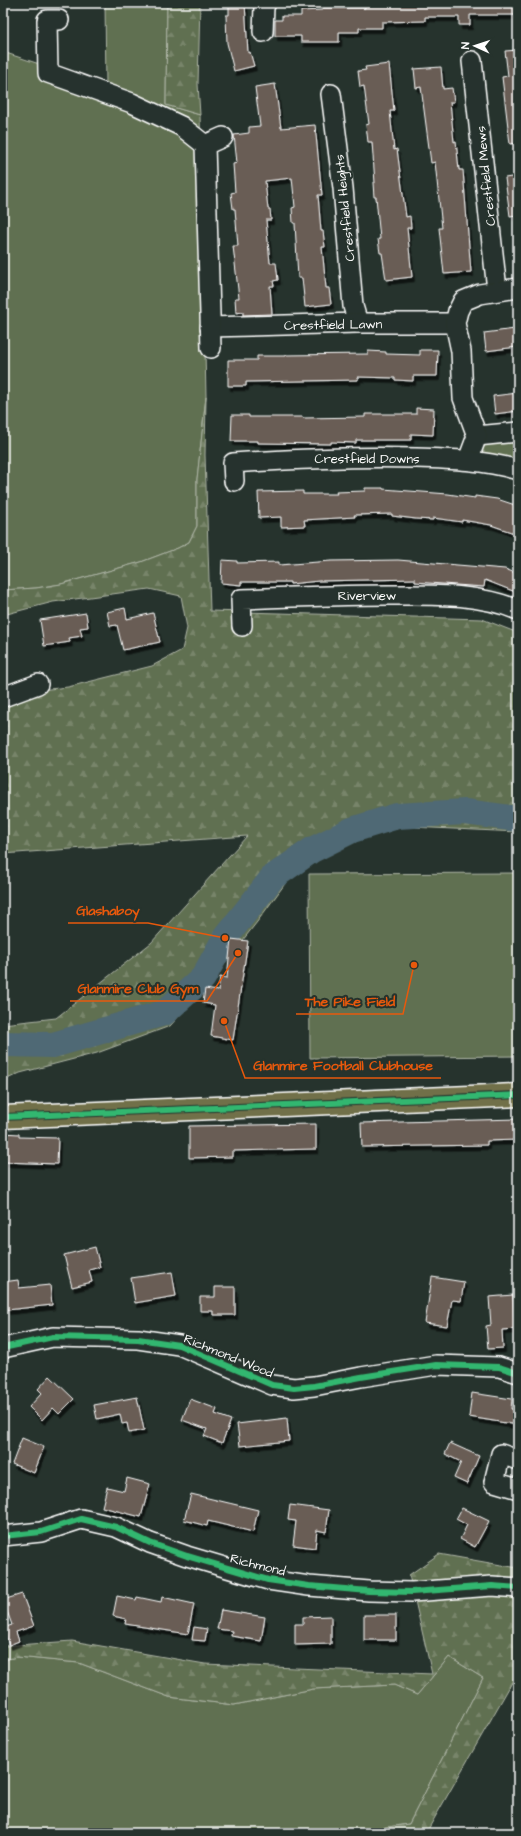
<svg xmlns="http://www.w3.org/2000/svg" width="521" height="1836" font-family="'Architects Daughter',sans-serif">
<defs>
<pattern id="forest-firs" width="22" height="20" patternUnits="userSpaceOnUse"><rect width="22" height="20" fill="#606f51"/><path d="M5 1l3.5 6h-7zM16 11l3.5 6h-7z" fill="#78856b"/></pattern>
<filter id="shadow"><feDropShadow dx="2.5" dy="4.5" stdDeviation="0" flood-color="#0009"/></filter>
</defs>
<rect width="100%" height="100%" fill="#26332d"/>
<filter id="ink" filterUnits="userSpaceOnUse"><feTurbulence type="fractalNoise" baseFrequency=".025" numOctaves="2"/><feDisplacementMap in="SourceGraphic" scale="8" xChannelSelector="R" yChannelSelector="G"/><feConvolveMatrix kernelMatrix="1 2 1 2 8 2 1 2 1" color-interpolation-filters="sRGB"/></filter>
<g filter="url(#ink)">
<g fill="#606f51" stroke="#b0b7a8">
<path d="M105,3H167L166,105L200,115L206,397L197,479V526L189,542L178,548L141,562L61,584L36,588L3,590V52L106,86Z"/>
<path d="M518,432V478L468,460L477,436Z"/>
<path d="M518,873V1056L310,1058L309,874Z"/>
<path d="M17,1657L79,1663L169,1697L234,1705L313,1689L394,1685L417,1695L449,1657L483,1678L409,1824L346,1833H8L3,1828V1660Z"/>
</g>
<g fill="url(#forest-firs)" stroke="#b0b7a8">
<path d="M167,3H200L198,84L200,115L166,105Z"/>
<path d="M206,397L205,455L210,611L482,619L518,633V832L389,826L337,845L295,870L257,922L210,982L170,1026L97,1053L20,1073L3,1081V1024L56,1018L151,943L247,836L3,854V694L68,687L152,666L182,650L187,628L181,596L149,589L53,602L3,615V590L36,588L61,584L141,562L178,548L189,542L197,526V479Z"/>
<path d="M439,1554L518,1568V1672L426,1833H346L409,1824L483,1678L449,1657L417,1695L394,1685L313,1689L234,1705L169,1697L79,1663L17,1657L3,1660V1646L72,1641L205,1664L432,1674L409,1575Z"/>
</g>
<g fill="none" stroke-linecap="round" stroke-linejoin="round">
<path stroke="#4f6974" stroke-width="26" d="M3,1044L53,1045L164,1013L203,978L225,938L273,877L312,850L352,830L397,816L465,812L518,819"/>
</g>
<g fill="#695d55" stroke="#fff" filter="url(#shadow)">
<path d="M229,3H245L248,53L250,52L254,66L234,71L227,43L226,15H229Z"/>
<path d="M386,3H518V15H470V25H459V17H425V21L382,22V28H359V32H339V42H301V36H275V20H282V16H301V11L322,10V8H365V5H386Z"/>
<path d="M518,50V143L510,144L502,77L508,76L505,51Z"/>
<path d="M389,64L394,111H390L394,150L397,149L406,217L410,216L411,228H407L412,277L386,280L382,253H380L378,239H380L376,197H374L373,183H375L372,142H368L366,125L369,124L364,86L360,87L358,71L366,70L365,67Z"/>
<path d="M441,67L443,89L452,88L454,102H450L454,142L456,141L459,170H463L471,272L444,274L439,228H442L435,162L431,163L421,87L416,88L414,69Z"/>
<path d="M275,84L281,128L315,125L322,195H318L321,231H323L325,247H322L326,288H329L331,304L305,307L302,278H298L295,223H293L292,208L295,207L292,178L265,181L268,209H270L271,220H266L270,263H276L278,280L273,281L274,286H270L272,314L243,315V312L236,313L235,298H239L233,246H238L235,209H233L231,193L235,192L233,164L237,163L234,135L249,133V127L260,126L255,87Z"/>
<path d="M518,176V215L510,216L505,178Z"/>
<path d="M515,329L517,347L486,351L484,333Z"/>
<path d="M420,350H438L437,376H413V381L395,380V378L358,377V380L246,382V386H228V360H257V356H286V355L368,354V351L386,352V354L420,355Z"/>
<path d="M518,393V411L495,414L493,396Z"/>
<path d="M416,408L434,409L433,435L411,434V440H356V443L331,442V444L258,443V441H231L232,415H249V417H303V418L365,417V414H416Z"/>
<path d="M365,488H383V489L448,494L475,498V496L497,499L518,506V522L514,533L491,525L462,520V522L433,518V520L416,519L392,516V514L354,515L355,517L304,520L305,526L281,527V517L259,518L258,492L303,491V494H337L336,492L365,491Z"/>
<path d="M222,560L237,561V563L279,562V565L331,561L398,560L505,569L518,574V593L485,580L484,587L415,582V579L319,581L290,584V582H241V585L221,583Z"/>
<path d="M125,608L127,619L153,613L160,642L123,650L117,625L110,626L107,612Z"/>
<path d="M86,613L88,627L80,628L82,636L69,638L70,642L44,646L40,620Z"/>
<path d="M231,939L248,941L233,1040L211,1036L215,1005L203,1003L205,989L218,991L220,977L227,978Z"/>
<path d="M518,1119V1140L487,1141V1145L362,1147L361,1123Z"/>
<path d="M316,1124V1149L232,1151V1157L189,1158V1126Z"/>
<path d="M3,1133L19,1134V1137L58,1138L57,1164L3,1162Z"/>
<path d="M95,1247L100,1267L89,1270L92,1282L72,1287L64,1255Z"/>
<path d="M172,1272L176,1296L135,1303L131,1278Z"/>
<path d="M432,1277L464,1282L461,1301L452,1300L447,1326L425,1323Z"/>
<path d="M18,1280L19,1288L50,1285L52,1305L7,1310L3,1282Z"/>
<path d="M215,1287H235V1315H213V1311H200V1297H215Z"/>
<path d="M513,1295L515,1329L502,1330L503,1348L488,1349L486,1326L491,1325L489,1297Z"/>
<path d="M50,1376L74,1399L59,1414L53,1408L42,1420L29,1407L42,1393L38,1389Z"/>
<path d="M472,1393L512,1399L511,1409L518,1410V1425L469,1417Z"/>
<path d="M137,1397L144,1430L129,1433L127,1423L122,1424L120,1414L97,1419L94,1405Z"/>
<path d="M190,1399L217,1409L215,1414L231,1420L222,1443L204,1436L207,1429L182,1420Z"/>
<path d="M287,1418L289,1441L240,1446L237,1424Z"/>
<path d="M22,1438L44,1447L34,1473L12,1464Z"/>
<path d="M450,1443L479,1456L467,1484L454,1478L461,1462L445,1454Z"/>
<path d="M127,1478L150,1484L141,1517L102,1507L107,1487L124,1491Z"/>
<path d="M191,1494L258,1510L253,1532L208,1521L207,1526L184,1520Z"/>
<path d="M290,1505L329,1510L326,1532L317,1530L315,1548L293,1545L296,1521L288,1520Z"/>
<path d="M462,1508L489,1521L475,1547L460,1539L467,1525L456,1519Z"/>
<path d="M22,1594L34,1626L16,1632L19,1641L9,1645L3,1628L12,1625L3,1600Z"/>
<path d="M117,1596L136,1600L137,1597L161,1602L162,1597L194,1604L188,1634L125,1624L126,1619L113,1616Z"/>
<path d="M221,1610L265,1617L261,1641L231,1636L232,1631L217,1629Z"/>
<rect x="364" y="1615" width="32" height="25"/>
<path d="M331,1616V1644L295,1645V1624H303V1617Z"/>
<path d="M194,1627L207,1629L205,1641L192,1640Z"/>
</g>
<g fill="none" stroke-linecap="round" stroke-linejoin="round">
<g stroke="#fff" stroke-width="22">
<g id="minor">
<path d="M59,20H47L48,73L132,103L181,126L205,145"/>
<path d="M263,32L264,7L266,3"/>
<path d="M472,61L497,290"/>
<path d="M331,94L343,188L353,306L358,323"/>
<path d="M210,327L358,323H455"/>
<path d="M211,348L205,145L223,137"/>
<path d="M477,436L518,432"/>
<path d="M468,460L477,436L463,398L461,351L455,323L458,311L463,301L480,294L518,288"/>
<path d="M234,481L233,463C294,459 355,456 416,458C451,459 484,460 518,470"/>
<path d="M242,626L241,599C290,597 340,595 389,595C433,595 477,593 518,610"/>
<path d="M3,697L38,684"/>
<path d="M3,1348L53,1337L138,1339L179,1345L272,1385L294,1388L314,1386L361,1377L436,1365L499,1367L518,1373"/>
<path d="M518,1460L501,1454L494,1482L518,1489"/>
<path d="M3,1536L41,1532L81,1519L116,1527L150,1543L187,1556L268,1580L309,1586L369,1591L412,1592L492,1586L518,1588"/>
</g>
</g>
<g stroke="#fff" stroke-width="25">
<path id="major" d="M3,1117L518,1095"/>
</g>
<use href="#minor" stroke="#26332d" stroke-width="19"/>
<use href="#major" stroke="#71704a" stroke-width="22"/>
<g stroke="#26332d" stroke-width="8">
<g id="cycleway">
<path d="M3,1117L518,1095"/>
<path d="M3,1348L53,1337L138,1339L179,1345L272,1385L294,1388L314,1386L361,1377L436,1365L499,1367L518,1373"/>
<path d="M3,1536L41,1532L81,1519L116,1527L150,1543L187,1556L268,1580L309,1586L369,1591L412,1592L492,1586L518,1588"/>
</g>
</g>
<use href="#cycleway" stroke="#33b770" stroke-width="6"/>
</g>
</g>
<g text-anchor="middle" stroke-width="4" stroke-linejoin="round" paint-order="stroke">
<g font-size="13" fill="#fff" stroke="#26332d">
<text transform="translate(485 176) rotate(-96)" y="5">Crestfield Mews</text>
<text transform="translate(344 208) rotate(-96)" y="5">Crestfield Heights</text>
<text transform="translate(333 324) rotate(-1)" y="5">Crestfield Lawn</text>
<text x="367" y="463">Crestfield Downs</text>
<text x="367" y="600">Riverview</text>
<text transform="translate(229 1355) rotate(22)" y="5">Richmond Wood</text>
<text transform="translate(258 1564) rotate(14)" y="5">Richmond</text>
</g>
</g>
<path fill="none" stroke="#e8590c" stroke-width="1.5" d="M225 938L148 923H68M238 953L207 1001H70M414 965L403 1014H296M224 1021L245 1078H441"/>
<g fill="#e8590c" stroke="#26332d" stroke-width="1.5">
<circle cx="225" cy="938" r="4"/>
<circle cx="238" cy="953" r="4"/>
<circle cx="414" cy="965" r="4"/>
<circle cx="224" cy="1021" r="4"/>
</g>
<g font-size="14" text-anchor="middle" font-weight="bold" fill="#e8590c" stroke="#26332d" stroke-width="4" stroke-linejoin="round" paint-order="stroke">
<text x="108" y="915">Glashaboy</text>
<text x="138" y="993">Glanmire Club Gym</text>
<text x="350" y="1006">The Pike Field</text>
<text x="343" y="1070">Glanmire Football Clubhouse</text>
</g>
<rect width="521" height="1836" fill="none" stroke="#26332d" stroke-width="16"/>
<rect x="8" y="8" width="505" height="1820" fill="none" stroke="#fff" stroke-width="1.5" filter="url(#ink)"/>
<g transform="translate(475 46) rotate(273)" stroke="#26332d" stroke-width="3" paint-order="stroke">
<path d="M0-3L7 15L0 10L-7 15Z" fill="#ffffff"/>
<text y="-6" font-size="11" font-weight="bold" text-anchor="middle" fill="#ffffff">N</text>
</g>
</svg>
